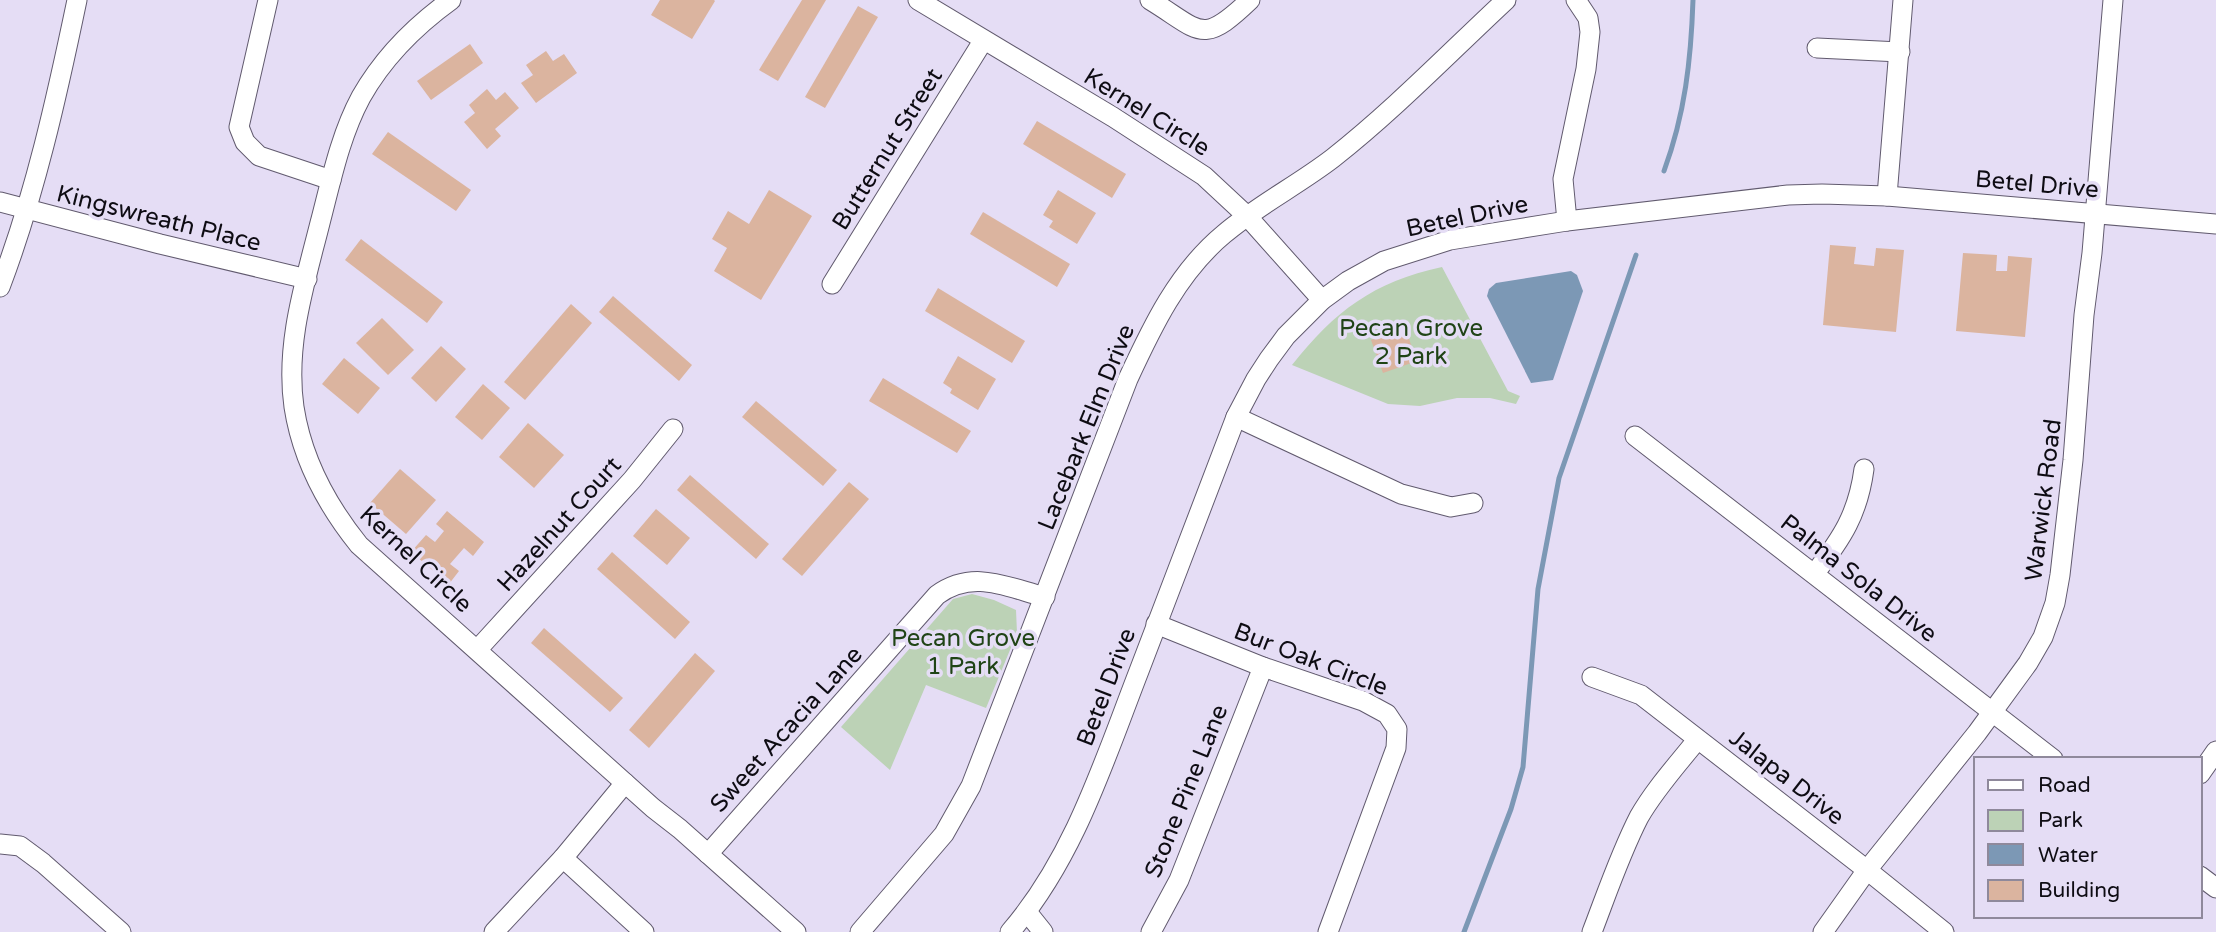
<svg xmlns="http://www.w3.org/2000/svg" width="2216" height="932" font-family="'Varela Round',sans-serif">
<rect width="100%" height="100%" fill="#e5ddf5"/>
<g fill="#bcd2b6">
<path d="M1442,267L1508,391L1520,396L1516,404L1490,398H1457L1420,406L1388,404L1292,365C1335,311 1373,282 1442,267Z"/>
<path d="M972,594L994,600L1016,610L1017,633L986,708L926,685L890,770L841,727L953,599Z"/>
</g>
<path fill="#7c98b5" d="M1571,271L1577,275L1583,291L1553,380L1531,383L1487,296L1489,289L1496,283Z"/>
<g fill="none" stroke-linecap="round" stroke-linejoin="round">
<g stroke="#7c98b5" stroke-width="5">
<path d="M1664,171C1685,114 1691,60 1693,0"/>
<path d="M1464,932L1511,809L1523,767L1538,589L1559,478L1636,255"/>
</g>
</g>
<g fill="#dbb49f">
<path d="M660,0H714L715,1L692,39L651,15Z"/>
<path d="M802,0H826L778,81L759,70Z"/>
<path d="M858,6L878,17L825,108L805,97Z"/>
<path d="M470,44L483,63L431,100L417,81Z"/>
<path d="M546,51L553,61L564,54L577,73L536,103L521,83L533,75L526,65Z"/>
<path d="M487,89L496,100L505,92L519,108L495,129L501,136L487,149L464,122L475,113L469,105Z"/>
<path d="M1037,121L1126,174L1112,198L1023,144Z"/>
<path d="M388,132L471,190L456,211L372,154Z"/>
<path d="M769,190L812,216L761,300L714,271L727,248L712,239L728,211L749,224Z"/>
<path d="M1058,190L1096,213L1077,244L1049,227L1053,221L1043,215Z"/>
<path d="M983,212L1070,264L1057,287L970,234Z"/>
<path d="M361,239L443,302L427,323L345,260Z"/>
<path d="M1830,245L1856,247L1854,264L1874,266L1876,248L1904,250L1896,332L1823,325Z"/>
<path d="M1963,253L1997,255L1996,271H2007L2008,256L2032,258L2025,337L1956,331Z"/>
<path d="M938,288L1025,341L1012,363L925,311Z"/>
<path d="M613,296L692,365L679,381L599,312Z"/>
<path d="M571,304L592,323L525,400L504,382Z"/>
<path d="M382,318L414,350L388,375L356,343Z"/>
<path d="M1405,328L1417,361L1383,373L1371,340Z"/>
<path d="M441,346L466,369L436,402L411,378Z"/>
<path d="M958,356L996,379L978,410L950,393L952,389L943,383Z"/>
<path d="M344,358L380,388L358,414L322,384Z"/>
<path d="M883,378L971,431L957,453L869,401Z"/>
<path d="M483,384L510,408L482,440L455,417Z"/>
<path d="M756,401L837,470L823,486L742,417Z"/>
<path d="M528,423L564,455L534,488L499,457Z"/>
<path d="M400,469L436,500L406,534L370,503Z"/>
<path d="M690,475L769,544L756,559L677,490Z"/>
<path d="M849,482L869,499L802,576L782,559Z"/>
<path d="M656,509L690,538L667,565L633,536Z"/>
<path d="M447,511L484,542L473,556L464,548L450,564L459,571L449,584L411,552L426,535L435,542L444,531L436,524Z"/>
<path d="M612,552L690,622L675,639L597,569Z"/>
<path d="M544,628L623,698L610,712L531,643Z"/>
<path d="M695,653L715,671L649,748L629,730Z"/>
</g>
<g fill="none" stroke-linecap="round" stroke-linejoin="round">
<g stroke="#615a6e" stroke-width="21">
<g id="minor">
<path d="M268,0L239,127L245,142L259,156L331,180"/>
<path d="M451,0C415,26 383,58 361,97C340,136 331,181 320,223C305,283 285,344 294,407C302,459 326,504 359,545L653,808L680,829L796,932"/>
<path d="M918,0L1113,117L1204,176L1247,216L1322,300"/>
<path d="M1150,0C1201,31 1201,47 1250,0"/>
<path d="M1817,48L1900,52"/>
<path d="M1887,196L1903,0"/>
<path d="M0,202L160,244L307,279"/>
<path d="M1567,221L1563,179L1586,69L1590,32L1588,18L1576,0"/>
<path d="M832,284L983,41"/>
<path d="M0,287C35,195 57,96 77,0"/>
<path d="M1236,417L1401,494L1451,507L1473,503"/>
<path d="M1635,436L2053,759"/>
<path d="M1815,573C1842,538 1858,514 1864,469"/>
<path d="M1156,624L1263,667L1363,701L1387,714L1397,729L1396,748L1328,932"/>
<path d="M478,649L632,480L673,429"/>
<path d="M1592,677L1641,695L1867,870L1944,932"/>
<path d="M2200,774L2216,751"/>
<path d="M0,844L20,846L43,863L121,932"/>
<path d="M708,854L937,595C973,569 1006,587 1045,597"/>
<path d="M563,858L644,932"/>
<path d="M2200,876L2216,888"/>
<path d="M1027,912L1043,932"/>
<path d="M494,932L563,858L625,783"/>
<path d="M860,932L944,834L971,786L1128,379C1152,327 1178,272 1224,234C1258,205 1298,185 1333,158C1394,110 1449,53 1506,0"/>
<path d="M1010,932C1074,858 1104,761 1139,671C1171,586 1204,502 1236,417L1256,379L1269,359L1286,336L1322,300L1348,281L1384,261L1450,240L1567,221L1788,195L1822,194L1887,196L2216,224"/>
<path d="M1151,932L1179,880L1263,667"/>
<path d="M1592,932C1607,893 1620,854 1639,817C1655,789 1677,765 1697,740"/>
<path d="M1823,932L1867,870L1977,733L2028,663L2043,637L2055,603L2060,575L2073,460L2084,315L2092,253L2113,0"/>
</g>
</g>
<use href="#minor" stroke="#fff" stroke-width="19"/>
</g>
<g text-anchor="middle" stroke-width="7" stroke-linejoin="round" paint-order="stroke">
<g font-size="24" fill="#0e0c13" stroke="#e5ddf5">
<text transform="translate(1147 112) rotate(32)" y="8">Kernel Circle</text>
<text transform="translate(887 149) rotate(-58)" y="8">Butternut Street</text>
<text transform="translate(2037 184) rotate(5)" y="8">Betel Drive</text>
<text transform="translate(1467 216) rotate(-12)" y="8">Betel Drive</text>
<text transform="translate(159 218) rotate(14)" y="8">Kingswreath Place</text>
<text transform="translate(1086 427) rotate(-68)" y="8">Lacebark Elm Drive</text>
<text transform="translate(2043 500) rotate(-83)" y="8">Warwick Road</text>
<text transform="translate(559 524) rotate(-48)" y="8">Hazelnut Court</text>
<text transform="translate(416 559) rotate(43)" y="8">Kernel Circle</text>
<text transform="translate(1859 578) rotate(38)" y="8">Palma Sola Drive</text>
<text transform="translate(1311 659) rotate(21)" y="8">Bur Oak Circle</text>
<text transform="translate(1106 687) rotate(-69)" y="8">Betel Drive</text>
<text transform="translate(786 729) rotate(-48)" y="8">Sweet Acacia Lane</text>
<text transform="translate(1787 777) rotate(38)" y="8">Jalapa Drive</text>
<text transform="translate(1186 791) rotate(-68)" y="8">Stone Pine Lane</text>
</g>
<g font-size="24" fill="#204416" stroke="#e5ddf5">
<text x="1411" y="336">Pecan Grove<tspan x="1411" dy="28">2 Park</tspan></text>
<text x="963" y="646">Pecan Grove<tspan x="963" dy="28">1 Park</tspan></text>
</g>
</g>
<rect x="1974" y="757" width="228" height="161" fill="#e5ddf5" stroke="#8f899b" stroke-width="2"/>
<rect x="1988" y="780" width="35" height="10" fill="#ffffff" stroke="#8f899b" stroke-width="2"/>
<text x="2038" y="792" font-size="21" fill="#0e0c13">Road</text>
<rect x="1988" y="810" width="35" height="21" fill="#bcd2b6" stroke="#8f899b" stroke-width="2"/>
<text x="2038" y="827" font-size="21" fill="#0e0c13">Park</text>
<rect x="1988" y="844" width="35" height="21" fill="#7c98b5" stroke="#8f899b" stroke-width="2"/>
<text x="2038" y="862" font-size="21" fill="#0e0c13">Water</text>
<rect x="1988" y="880" width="35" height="21" fill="#dbb49f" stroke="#8f899b" stroke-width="2"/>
<text x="2038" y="897" font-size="21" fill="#0e0c13">Building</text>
</svg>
